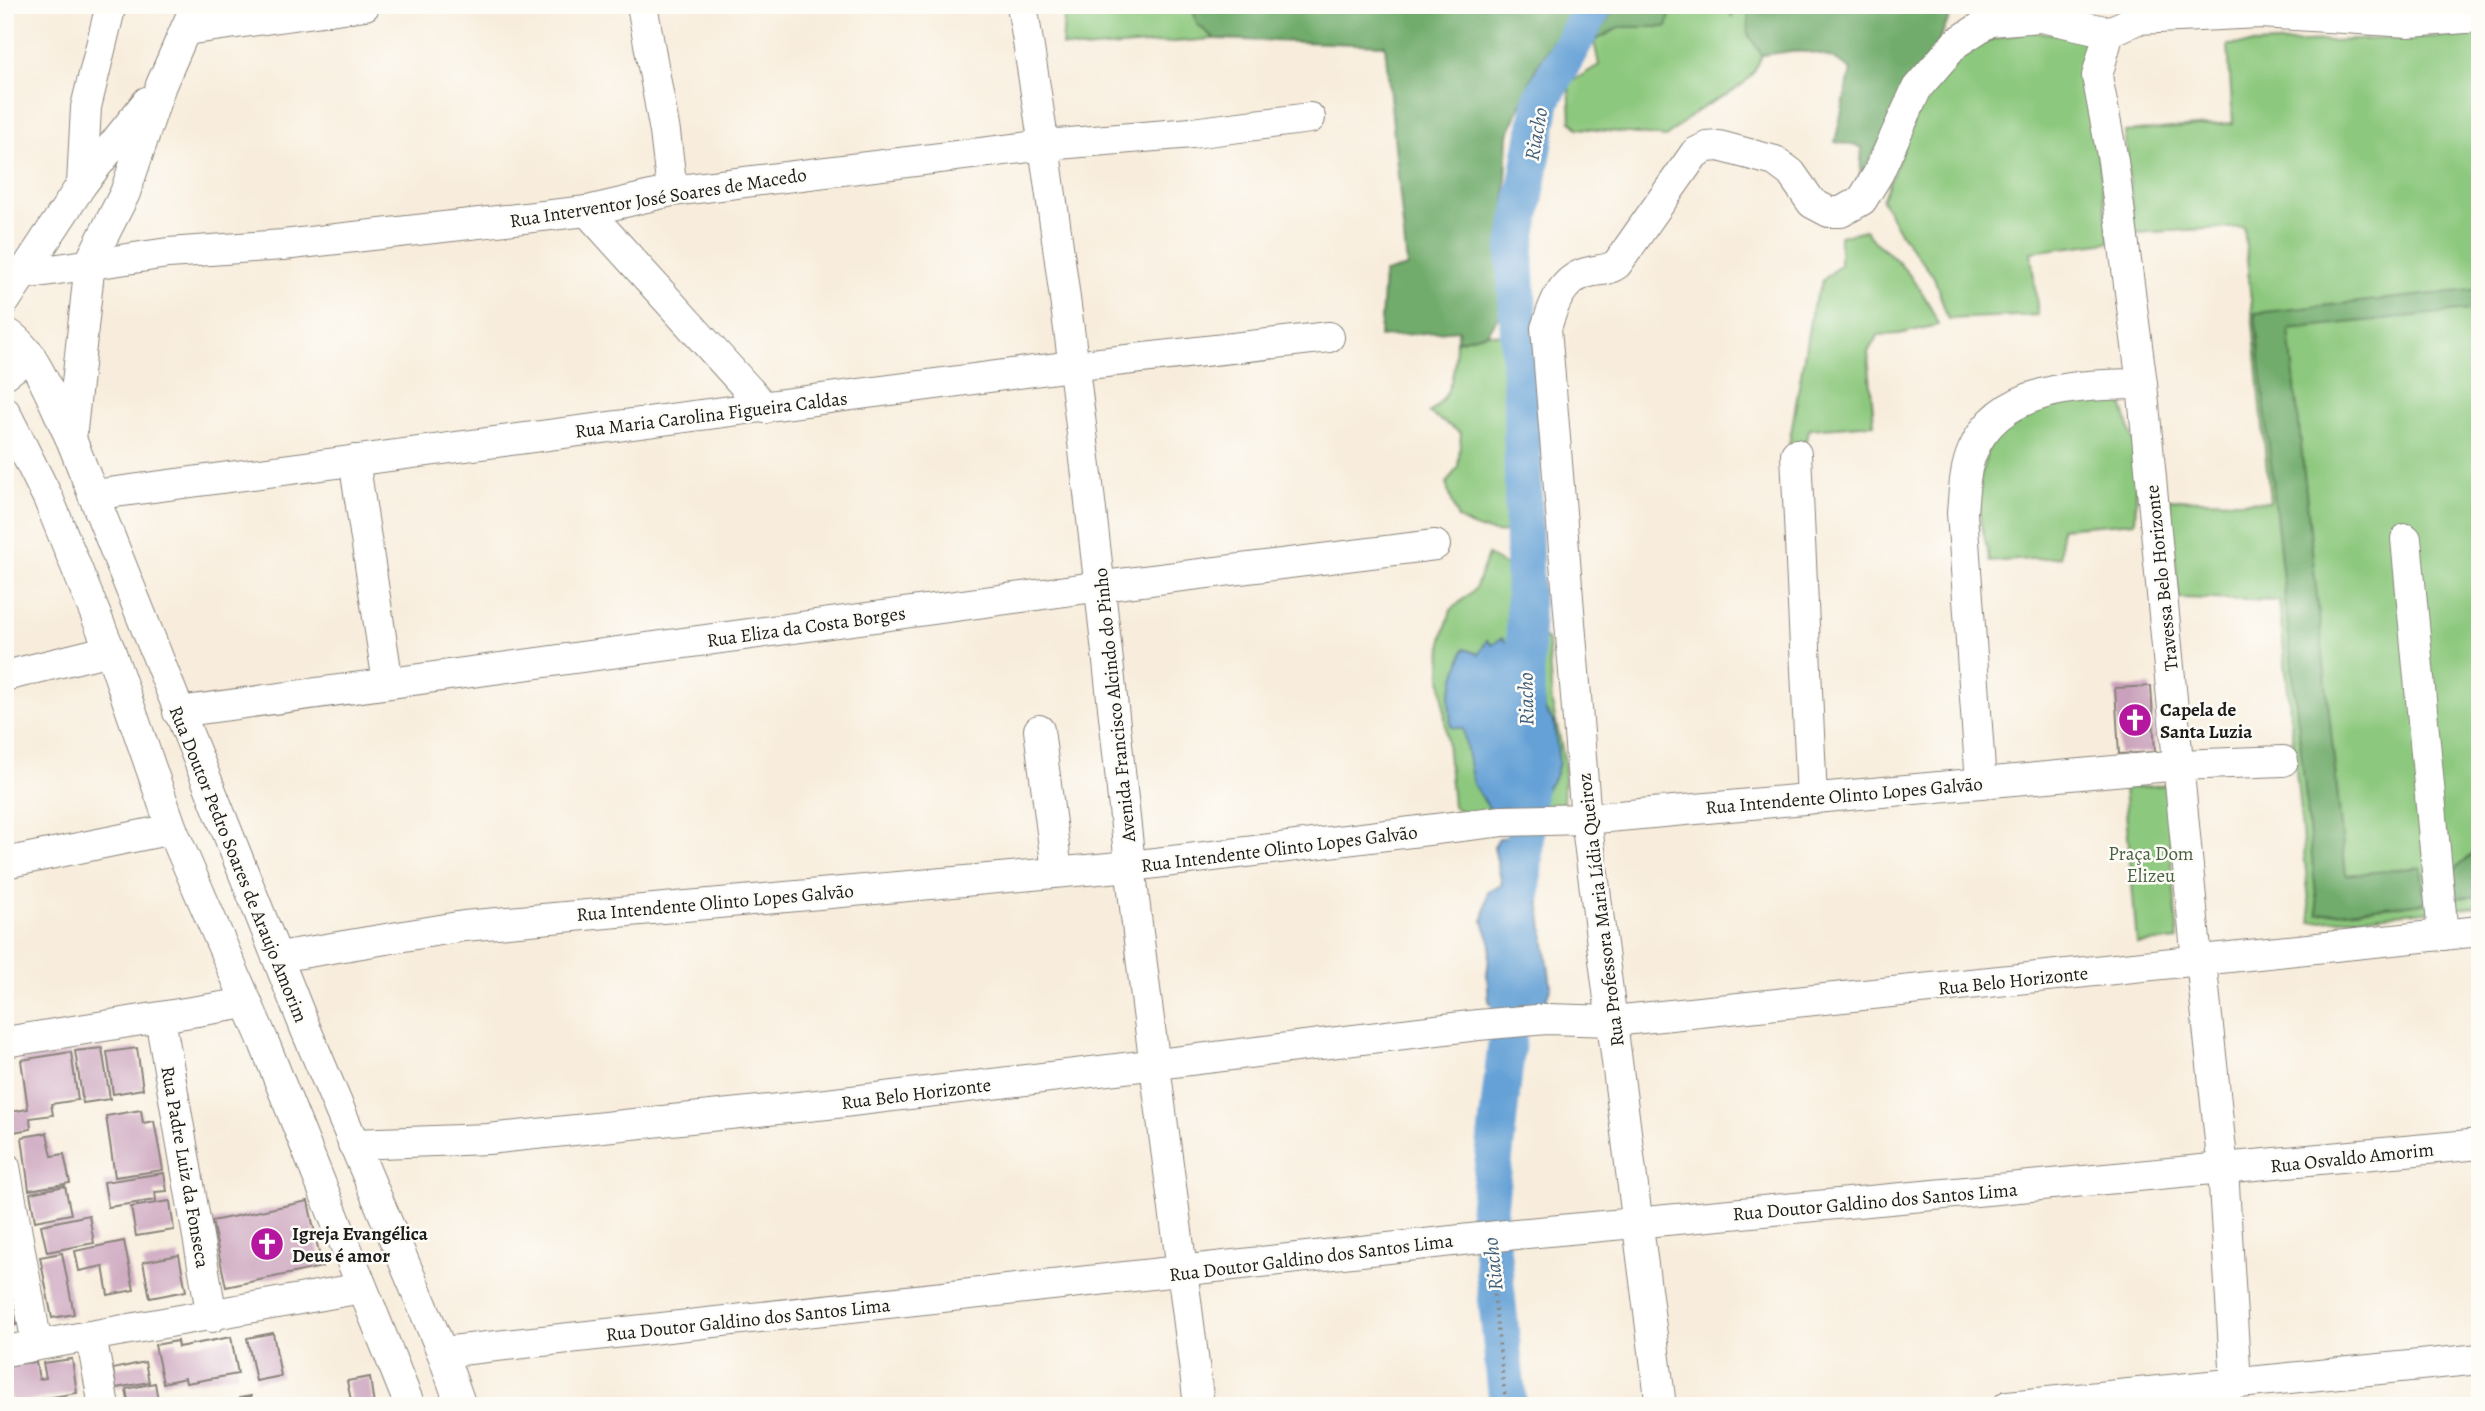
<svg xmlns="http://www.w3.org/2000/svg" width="2485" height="1411" font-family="Alegreya,serif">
<rect width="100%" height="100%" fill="#fdfcf7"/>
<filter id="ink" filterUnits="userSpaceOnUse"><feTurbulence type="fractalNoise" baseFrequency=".0143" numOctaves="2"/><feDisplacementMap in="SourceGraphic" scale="14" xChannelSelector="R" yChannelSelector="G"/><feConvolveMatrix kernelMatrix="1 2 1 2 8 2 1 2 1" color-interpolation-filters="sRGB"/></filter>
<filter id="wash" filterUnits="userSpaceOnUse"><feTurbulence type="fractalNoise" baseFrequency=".00686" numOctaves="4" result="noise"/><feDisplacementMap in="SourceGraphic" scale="28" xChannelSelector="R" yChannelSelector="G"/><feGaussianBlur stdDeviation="1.57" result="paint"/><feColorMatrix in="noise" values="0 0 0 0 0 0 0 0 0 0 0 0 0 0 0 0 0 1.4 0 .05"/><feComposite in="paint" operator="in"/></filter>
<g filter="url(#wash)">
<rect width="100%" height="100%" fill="#f8eddc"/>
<g fill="#8cc87d" stroke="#54724c" stroke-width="2">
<path d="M1065,5H1192L1197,24L1215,39L1081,49L1062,46Z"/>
<path d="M1672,5H1723L1733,18L1729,5H1749L1748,34L1762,55C1747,92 1731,89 1701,109C1688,117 1677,128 1666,137L1578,128L1571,121L1569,83L1599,65L1594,41L1620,27H1667Z"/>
<path d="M2029,31L2087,37L2089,89L2110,242L2031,252L2038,315L1948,319L1934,277L1902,236L1882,200L1928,87L1970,45Z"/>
<path d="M2480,35V906L2311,922L2279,601L2179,598L2169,499L2270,502L2244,227L2134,233L2125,132L2233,123L2228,45Z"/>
<path d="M1865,230C1877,247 1879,244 1892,256C1913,276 1928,298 1938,325L1899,334L1878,335L1868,352L1874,424L1810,429L1803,447L1789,445L1812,309L1823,280L1840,265V236Z"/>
<path d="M1487,333L1529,339L1540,525C1506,534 1491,538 1458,519L1446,484L1458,467L1461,433L1429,413C1453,397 1455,368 1456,341Z"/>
<path d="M2120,396L2138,458L2135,522L2061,528L2060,557L1990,562L1980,519V479L1989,444L2030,406Z"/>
<path d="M1488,555L1509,568L1512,607L1548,641L1552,704L1565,762L1563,803L1544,810L1473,819L1453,806L1441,676L1442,639L1451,610L1475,589Z"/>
<path d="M2166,785L2178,940L2137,944L2124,788Z"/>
</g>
<g fill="#71ac6c" stroke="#466444" stroke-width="2">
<path d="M1192,5H1576L1536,68L1508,135L1500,315L1487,333L1456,341L1459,330L1380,337L1384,273L1407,267L1385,45L1215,39L1197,24Z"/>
<path d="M1616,5H1672L1667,27H1620L1594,41Z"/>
<path d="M1749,5H1955L1938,43L1860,177L1862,147L1835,142L1851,70C1822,47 1797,50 1762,55L1748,34Z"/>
<path d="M2480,289V324L2478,309L2289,329L2346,875L2421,867L2425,903L2318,914L2255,313Z"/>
<path d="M2480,851V896L2457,898L2454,870L2474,852Z"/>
</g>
<g fill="#65a1d6" stroke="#405e79" stroke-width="2">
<path d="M1502,638C1519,657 1535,670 1535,698L1544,699L1545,710L1554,722L1559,763L1554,779L1539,797L1514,807L1491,811L1473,784L1463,729L1451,727L1449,697L1464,649L1479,654L1487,640L1492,645Z"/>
<path d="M1514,837L1530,841L1538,858L1540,907L1551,986L1543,1007L1499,1012L1489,1001L1487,974L1491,944L1483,922L1488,891L1502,885L1494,847L1499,838Z"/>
</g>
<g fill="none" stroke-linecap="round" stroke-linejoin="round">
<g stroke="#65a1d6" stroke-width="38">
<path d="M1522,893L1527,789L1522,399L1515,252L1542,99L1594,5"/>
<path d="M1508,1406L1488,1213L1513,985"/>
</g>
</g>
<g id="blocks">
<g fill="#caa1bc">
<path d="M2151,686L2155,752L2119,754L2115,688Z"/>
<path d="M102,1048L110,1099L83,1103L75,1051Z"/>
<path d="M137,1048L143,1089L113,1094L107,1052Z"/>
<path d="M71,1052L78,1100L51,1104L53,1115L30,1118L31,1129L13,1132L10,1112L28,1109L21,1060Z"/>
<path d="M141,1110L143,1123L154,1121L163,1170L115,1177L106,1116Z"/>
<path d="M47,1133L52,1156L64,1154L70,1183L29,1190L22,1137Z"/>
<path d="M164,1173L167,1191L155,1192L156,1200L108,1207L104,1182Z"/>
<path d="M65,1186L71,1214L35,1221L30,1193Z"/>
<path d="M170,1201L174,1230L136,1236L131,1207Z"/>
<path d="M308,1201L322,1267L226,1287L212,1221Z"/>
<path d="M89,1215L94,1243L47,1252L41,1225Z"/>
<path d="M124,1241L134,1290L108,1295L103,1266L79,1271L75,1251Z"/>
<path d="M62,1253L74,1314L52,1318L40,1257Z"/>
<path d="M179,1255L186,1291L150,1298L143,1262Z"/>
<path d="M5,1282H9L16,1325L5,1327Z"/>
<path d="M273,1333L281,1376L256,1381L247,1338Z"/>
<path d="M231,1337L238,1374L186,1383L185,1378L163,1383L155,1345L177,1341L178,1347Z"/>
<path d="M72,1359L77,1393L11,1404L5,1365L36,1362L39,1379L46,1378L43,1363Z"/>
<path d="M145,1362L149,1382L116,1388L113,1369Z"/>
<path d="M370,1377L374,1406H337L336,1403L351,1400L347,1381Z"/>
<path d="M155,1383L158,1400L129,1406L126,1389Z"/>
<path d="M251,1396L252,1404L271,1401L272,1406H240L239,1398Z"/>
<path d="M76,1399L77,1406H39V1404Z"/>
</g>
</g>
</g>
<g filter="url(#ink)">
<use href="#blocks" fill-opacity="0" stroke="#8a847c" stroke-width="2"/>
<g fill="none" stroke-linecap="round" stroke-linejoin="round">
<g stroke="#8a847c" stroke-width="32">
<g id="minor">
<path d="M642,5L665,132L672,191"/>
<path d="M1022,5C1069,290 1099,577 1130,864C1150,1045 1178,1225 1199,1406"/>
<path d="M186,30L365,5"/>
<path d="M2109,32L2097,76L2113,161L2142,384L2196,951L2201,960L2223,1169L2236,1383"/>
<path d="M82,184L147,102"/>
<path d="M587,211L765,408"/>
<path d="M24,274L168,253L283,245L587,211L672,191L1045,145L1192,133L1310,118"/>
<path d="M5,301L82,184L86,107L111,5"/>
<path d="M5,332C35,347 55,408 71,439L306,1030L442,1352L461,1406"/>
<path d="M5,374L30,355"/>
<path d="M5,412L48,498L110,650L172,829L263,1040L410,1406"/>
<path d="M71,439L90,262L125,193L161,85L196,5"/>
<path d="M1796,454L1812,798"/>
<path d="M354,460L388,683"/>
<path d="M93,495L1072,366L1329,337"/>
<path d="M2406,539L2443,935"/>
<path d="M5,676L110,650"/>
<path d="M178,712L1102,586L1435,545"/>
<path d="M1039,730L1057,871"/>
<path d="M1981,783L1962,513C1964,492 1964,470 1973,450C2001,385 2082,385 2142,384"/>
<path d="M5,863L172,829"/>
<path d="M278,957L464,926L1131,866L1502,821L1586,819L2180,765L2283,761"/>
<path d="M160,1018L212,1317"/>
<path d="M5,1042L247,1003"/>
<path d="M353,1144L488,1139L827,1104L1478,1025L1547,1019L1613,1021L2480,931"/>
<path d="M5,1167L37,1345"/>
<path d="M91,1336L104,1406"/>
<path d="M5,1351L362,1288"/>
<path d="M442,1352L1516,1234L2480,1144"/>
<path d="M1661,1406L1586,819L1546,328C1553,306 1561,280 1586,273C1598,269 1606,272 1617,264L1695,153L1707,147L1719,146L1775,161L1791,173L1812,203L1829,212H1841L1862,200L1878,174L1917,88L1956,43L1990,21L2041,17L2109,32L2138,19L2260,13L2409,22L2480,17"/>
<path d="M2008,1406L2480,1359"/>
</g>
</g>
<path stroke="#8a847c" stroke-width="3.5" stroke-dasharray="2 5" stroke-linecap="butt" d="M1490,1260L1506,1406"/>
<use href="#minor" stroke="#fff" stroke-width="30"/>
</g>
</g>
<defs>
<g id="church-disc" transform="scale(1.75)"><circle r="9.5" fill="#b5179e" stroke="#fdfcf7"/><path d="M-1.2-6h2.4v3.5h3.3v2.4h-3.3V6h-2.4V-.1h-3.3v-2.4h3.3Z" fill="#fff"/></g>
</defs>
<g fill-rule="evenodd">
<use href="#church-disc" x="2135" y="720"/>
<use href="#church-disc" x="267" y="1244"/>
</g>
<g text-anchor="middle" stroke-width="5" stroke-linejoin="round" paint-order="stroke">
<g font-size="19" fill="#1c1c1c" stroke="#fdfcf7">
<text transform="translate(658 197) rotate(-9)" y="7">Rua Interventor José Soares de Macedo</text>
<text transform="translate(711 414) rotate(-7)" y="7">Rua Maria Carolina Figueira Caldas</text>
<text transform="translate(2161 578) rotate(-96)" y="7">Travessa Belo Horizonte</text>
<text transform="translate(806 626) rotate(-8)" y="7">Rua Eliza da Costa Borges</text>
<text transform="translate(1114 705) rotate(-96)" y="7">Avenida Francisco Alcindo do Pinho</text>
<text transform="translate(1844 795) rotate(-5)" y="7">Rua Intendente Olinto Lopes Galvão</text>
<text transform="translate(1279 848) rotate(-7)" y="7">Rua Intendente Olinto Lopes Galvão</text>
<text transform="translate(239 864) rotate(68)" y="7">Rua Doutor Pedro Soares de Araujo Amorim</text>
<text transform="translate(715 902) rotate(-5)" y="7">Rua Intendente Olinto Lopes Galvão</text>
<text transform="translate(1600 910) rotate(-97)" y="7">Rua Professora Maria Lídia Queiroz</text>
<text transform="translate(2013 980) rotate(-6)" y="7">Rua Belo Horizonte</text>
<text transform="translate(916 1093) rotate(-7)" y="7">Rua Belo Horizonte</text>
<text transform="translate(2352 1157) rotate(-6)" y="7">Rua Osvaldo Amorim</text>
<text transform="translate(186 1167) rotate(80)" y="7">Rua Padre Luiz da Fonseca</text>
<text transform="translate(1875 1201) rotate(-5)" y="7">Rua Doutor Galdino dos Santos Lima</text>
<text transform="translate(1311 1257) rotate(-7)" y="7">Rua Doutor Galdino dos Santos Lima</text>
<text transform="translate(748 1319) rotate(-6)" y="7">Rua Doutor Galdino dos Santos Lima</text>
</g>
<g font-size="19" font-weight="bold" fill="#1c1c1c" stroke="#fdfcf7" text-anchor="start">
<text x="2160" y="716">Capela de<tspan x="2160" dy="22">Santa Luzia</tspan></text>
<text x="292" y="1240">Igreja Evangélica<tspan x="292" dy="22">Deus é amor</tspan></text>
</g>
<g font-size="19" fill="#496143" stroke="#fdfcf7">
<text x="2151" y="860">Praça Dom<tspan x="2151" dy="22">Elizeu</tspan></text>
</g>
<g font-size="21" font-style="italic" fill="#405e79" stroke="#fdfcf7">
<text transform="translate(1536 134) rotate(-80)" y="7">Riacho</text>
<text transform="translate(1526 699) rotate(-91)" y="7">Riacho</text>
<text transform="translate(1493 1264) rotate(-96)" y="7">Riacho</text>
</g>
</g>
<rect width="2485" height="1411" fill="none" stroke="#fdfcf7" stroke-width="28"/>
</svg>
